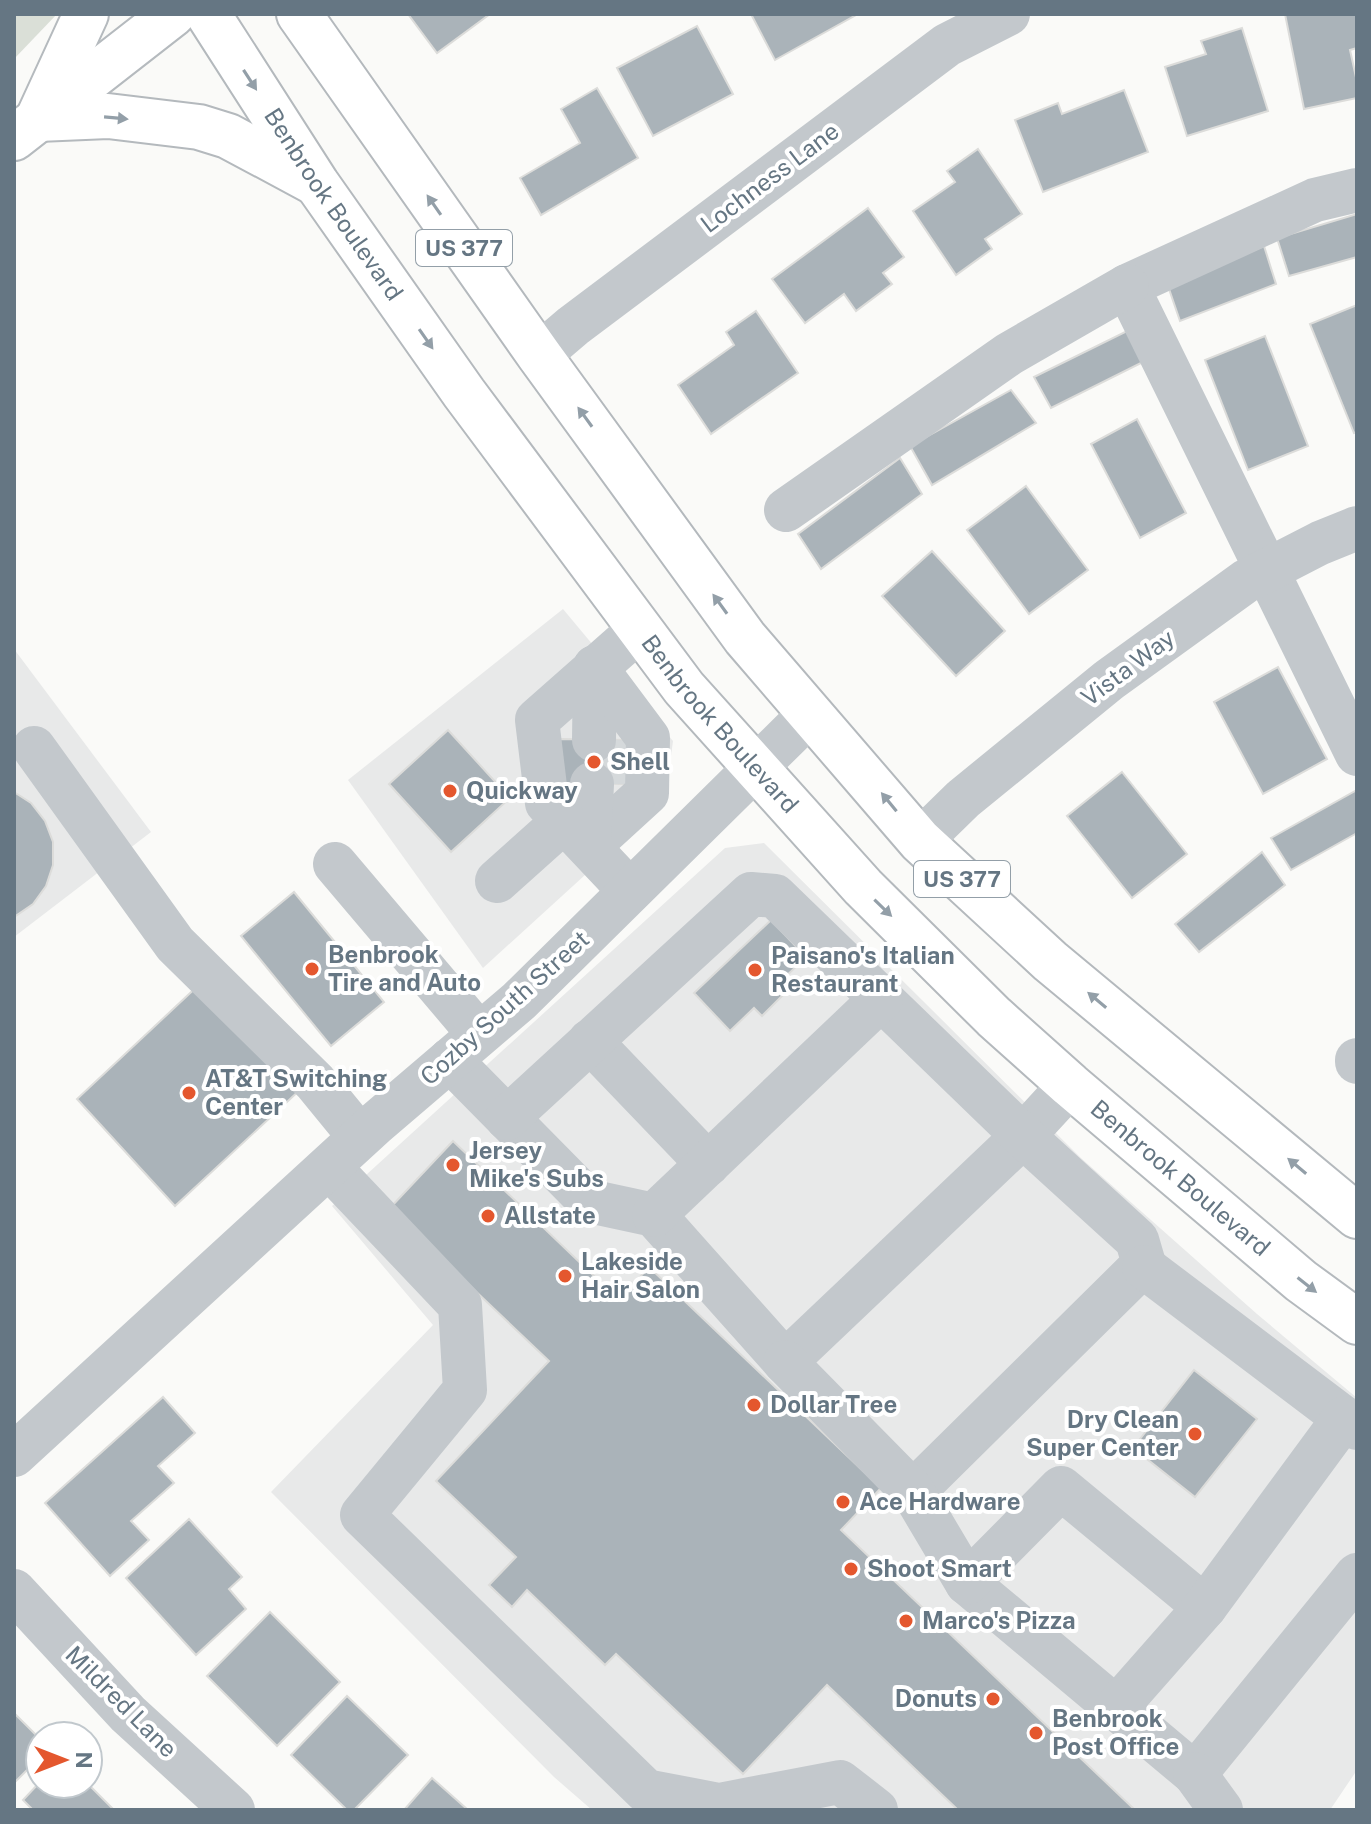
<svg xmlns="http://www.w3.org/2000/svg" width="1371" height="1824" font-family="'Public Sans',sans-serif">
<rect width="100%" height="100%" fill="#fafaf8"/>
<g fill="#e8e9e9">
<path d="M563,609L673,741L665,802L483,968L348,780Z"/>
<path d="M14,649L151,832L14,937Z"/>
<path d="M764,843L1081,1158L1257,1314L1357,1398V1770L1330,1810H592L554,1777L271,1492L433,1325L332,1206L725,848Z"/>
</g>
<path fill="#dadfd7" d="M14,14H57L14,59Z"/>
<g fill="#aab3b9" stroke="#dcdcda" stroke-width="2">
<path d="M408,14H490L437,53Z"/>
<path d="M751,14H855L856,15L775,60Z"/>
<path d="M1285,14H1357V48L1350,50L1357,82V98L1304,109Z"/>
<path d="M697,26L733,94L653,136L617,68Z"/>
<path d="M1242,28L1268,111L1187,136L1165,67L1206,54L1201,41Z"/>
<path d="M597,88L638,158L541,215L520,178L580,143L561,109Z"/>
<path d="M1124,90L1148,152L1043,192L1015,120L1058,103L1062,114Z"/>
<path d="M978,149L1022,214L985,239L992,249L956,275L913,211L955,182L947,171Z"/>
<path d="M868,208L904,257L883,273L892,284L856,311L844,294L805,323L772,279Z"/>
<path d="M1357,214V257L1289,276L1277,238Z"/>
<path d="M1264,246L1276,284L1180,321L1168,286Z"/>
<path d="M1357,305V432L1354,433L1310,324Z"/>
<path d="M756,311L798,373L711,434L678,385L734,345L726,332Z"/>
<path d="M1127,331L1143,362L1051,408L1034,377Z"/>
<path d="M1265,336L1308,446L1248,470L1205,360Z"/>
<path d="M1011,390L1036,423L932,485L910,446Z"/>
<path d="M1137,419L1186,513L1140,538L1091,444Z"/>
<path d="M900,458L922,494L821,569L798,534Z"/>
<path d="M1026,486L1088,570L1029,614L967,530Z"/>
<path d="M932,551L1005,631L956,676L882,596Z"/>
<path d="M1278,667L1327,759L1263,794L1214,702Z"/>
<path d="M448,730L510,798L451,852L389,784Z"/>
<path d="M560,739L627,740V784L560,783Z"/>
<path d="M1122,772L1187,854L1132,898L1067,816Z"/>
<path d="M1357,790V833L1291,870L1271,838Z"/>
<path d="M14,792L31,803L45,821L53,842V865L46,886L33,904L14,917Z"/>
<path d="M1262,852L1285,885L1199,952L1175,924Z"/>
<path d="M294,892L384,1002L331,1046L241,936Z"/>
<path d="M771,920L806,957L778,984L786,992L762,1016L754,1008L730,1031L694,993Z"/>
<path d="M203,981L302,1088L175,1206L77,1099Z"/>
<path d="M453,1141L619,1300L649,1267L881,1488L841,1530L1135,1810H958L827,1685L743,1774L616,1654L605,1665L527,1590L512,1607L489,1585L516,1557L436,1481L549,1361L389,1209Z"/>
<path d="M1194,1370L1257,1419L1195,1497L1133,1448Z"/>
<path d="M163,1397L195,1433L158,1466L174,1483L131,1521L149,1540L110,1576L45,1503Z"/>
<path d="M189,1519L242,1577L229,1589L246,1609L196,1655L126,1578Z"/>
<path d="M270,1612L340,1682L277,1746L207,1676Z"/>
<path d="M347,1696L408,1755L354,1810H347L291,1755Z"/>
<path d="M14,1713L40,1739V1757L14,1783Z"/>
<path d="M432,1778L468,1810H404Z"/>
<path d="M40,1782V1784H88L114,1810H33L23,1800Z"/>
</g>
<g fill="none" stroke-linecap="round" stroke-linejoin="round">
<path stroke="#d5d9db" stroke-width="44" stroke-dasharray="44 22" stroke-linecap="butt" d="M615,784L616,740"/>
<g stroke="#b5babe" stroke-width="48">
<g id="major">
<path d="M40,114L86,14"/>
<path d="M14,138L173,14"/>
</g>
</g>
<g stroke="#b4b9bd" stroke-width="48">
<g id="highway">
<path id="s1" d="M208,14L317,184L464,393L684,688L863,887L994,1017L1070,1085L1301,1281L1357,1322"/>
<path d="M299,14L539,355L745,638L920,841L1050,961L1357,1216"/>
<path d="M38,119L108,116L199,127L228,136L314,182"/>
</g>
</g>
<g stroke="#c3c8cc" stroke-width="44">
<path d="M1357,190L1315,200L1127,286L1357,754"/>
<path d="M539,355L573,326L947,45L1008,14"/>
<path d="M786,510L1009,354L1127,286"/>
<path d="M594,740L595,667"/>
<path d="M34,748L175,944L315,1082L360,1137"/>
<path d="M920,841L963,799L1109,680L1246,581L1320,543L1357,528"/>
<path d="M589,846L647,793L648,738L595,667"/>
<path d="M589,846L592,784"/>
<path d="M335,864L479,1034"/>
<path d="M497,881L564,821"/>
<path d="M630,891L547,803L537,720L639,630"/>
<path d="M590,1041L708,1164"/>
<path d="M450,1060L589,1201L654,1215L785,1362L1023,1136L1070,1085"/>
<path d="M1357,1060V1062"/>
<path d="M507,1118L751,894L775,896L1023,1136L1137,1240L1144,1264L913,1492"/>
<path d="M329,1167L460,1305L465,1390L362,1515L646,1791L719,1805L840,1782L876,1810"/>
<path d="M654,1215L881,999"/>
<path d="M1144,1267L1357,1428"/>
<path d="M785,1362L913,1492L967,1583L1195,1774L1357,1575"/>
<path d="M14,1455L375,1124L519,1001L810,714"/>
<path d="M967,1583L1061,1488L1205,1607"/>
<path d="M14,1591L128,1714L233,1810"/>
<path d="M1116,1708L1205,1607L1344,1418"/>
<path d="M1195,1774L1221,1810"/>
</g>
<use href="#major" stroke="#fff" stroke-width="44"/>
<use href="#highway" stroke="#fff" stroke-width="44"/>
</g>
<defs><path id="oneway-solid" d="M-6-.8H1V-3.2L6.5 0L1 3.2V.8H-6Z" transform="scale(2)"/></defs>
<g fill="#939fa8">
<use href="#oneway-solid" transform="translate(250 80) rotate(57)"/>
<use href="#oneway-solid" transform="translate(116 118) rotate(5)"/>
<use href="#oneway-solid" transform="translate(434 205) rotate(-125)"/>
<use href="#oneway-solid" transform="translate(426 339) rotate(55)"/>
<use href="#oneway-solid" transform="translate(585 417) rotate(-126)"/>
<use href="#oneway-solid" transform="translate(720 604) rotate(-126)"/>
<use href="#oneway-solid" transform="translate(889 802) rotate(-129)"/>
<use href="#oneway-solid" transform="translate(883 908) rotate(44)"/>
<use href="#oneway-solid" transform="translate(1097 1000) rotate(-140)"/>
<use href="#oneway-solid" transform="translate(1297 1166) rotate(-140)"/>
<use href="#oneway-solid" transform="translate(1307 1285) rotate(38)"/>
</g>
<g fill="#e4572e" stroke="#fff" stroke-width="3">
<circle cx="594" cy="762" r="8"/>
<circle cx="450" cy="791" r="8"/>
<circle cx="312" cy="969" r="8"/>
<circle cx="755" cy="970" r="8"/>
<circle cx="189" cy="1093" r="8"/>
<circle cx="453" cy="1165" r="8"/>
<circle cx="488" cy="1216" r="8"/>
<circle cx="565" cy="1276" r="8"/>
<circle cx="754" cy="1405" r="8"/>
<circle cx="1195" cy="1434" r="8"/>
<circle cx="843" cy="1502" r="8"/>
<circle cx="851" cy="1569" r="8"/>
<circle cx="906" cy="1621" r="8"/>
<circle cx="993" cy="1699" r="8"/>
<circle cx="1036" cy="1733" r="8"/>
</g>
<g text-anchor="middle" stroke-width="8" stroke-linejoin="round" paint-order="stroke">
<g fill="#fff" stroke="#939fa8" stroke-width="2">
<rect x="416" y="230" width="96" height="36" rx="6"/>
<rect x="914" y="861" width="96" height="36" rx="6"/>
</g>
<g font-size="22" font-weight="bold" fill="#657683">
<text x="464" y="256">US 377</text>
<text x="962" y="887">US 377</text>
</g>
<g font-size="24" fill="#657683" stroke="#fff">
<text transform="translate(770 178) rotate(-37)" y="8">Lochness Lane</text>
<text dy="8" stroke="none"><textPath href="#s1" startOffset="228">Benbrook Boulevard</textPath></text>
<text transform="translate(1128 668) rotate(-37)" y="8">Vista Way</text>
<text dy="8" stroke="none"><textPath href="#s1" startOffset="876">Benbrook Boulevard</textPath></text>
<text transform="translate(505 1008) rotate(-42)" y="8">Cozby South Street</text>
<text dy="8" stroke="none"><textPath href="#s1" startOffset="1524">Benbrook Boulevard</textPath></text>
<text transform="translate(121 1702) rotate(45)" y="8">Mildred Lane</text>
</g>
<g font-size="24" font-weight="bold" fill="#657683" stroke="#fff" text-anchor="start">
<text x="610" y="770">Shell</text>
<text x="466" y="799">Quickway</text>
<text x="328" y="963">Benbrook<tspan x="328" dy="28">Tire and Auto</tspan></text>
<text x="771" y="964">Paisano's Italian<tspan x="771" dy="28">Restaurant</tspan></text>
<text x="205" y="1087">AT&amp;T Switching<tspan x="205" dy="28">Center</tspan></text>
<text x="469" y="1159">Jersey<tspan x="469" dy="28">Mike's Subs</tspan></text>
<text x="504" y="1224">Allstate</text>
<text x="581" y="1270">Lakeside<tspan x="581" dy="28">Hair Salon</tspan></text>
<text x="770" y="1413">Dollar Tree</text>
<text x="1179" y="1428" text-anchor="end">Dry Clean<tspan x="1179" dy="28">Super Center</tspan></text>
<text x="859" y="1510">Ace Hardware</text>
<text x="867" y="1577">Shoot Smart</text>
<text x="922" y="1629">Marco's Pizza</text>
<text x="977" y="1707" text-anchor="end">Donuts</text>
<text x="1052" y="1727">Benbrook<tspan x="1052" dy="28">Post Office</tspan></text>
</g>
</g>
<rect width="1371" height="1824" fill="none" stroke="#657683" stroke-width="32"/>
<g transform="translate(64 1760) rotate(90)"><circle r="38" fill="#ffffff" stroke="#c1c8cd" stroke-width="2"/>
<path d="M0-6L14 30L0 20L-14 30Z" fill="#e4572e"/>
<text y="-12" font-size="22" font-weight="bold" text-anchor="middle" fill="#657683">N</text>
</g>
</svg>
